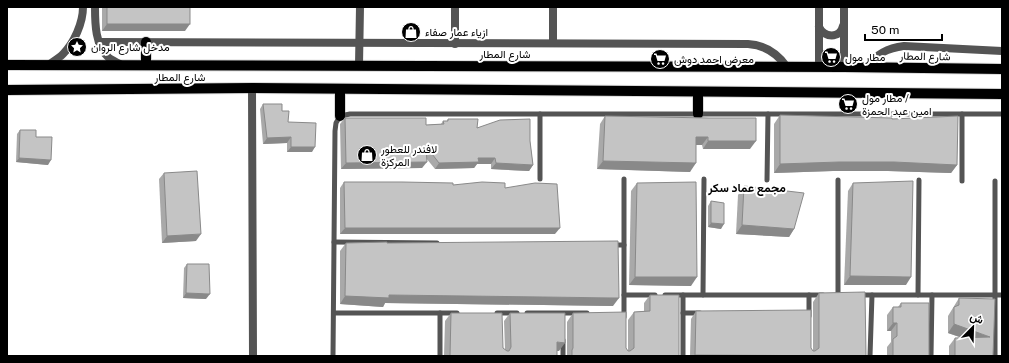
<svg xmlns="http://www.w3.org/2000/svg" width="1009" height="363" font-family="'Public Sans',Vazirmatn,sans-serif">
<rect width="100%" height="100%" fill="#fff"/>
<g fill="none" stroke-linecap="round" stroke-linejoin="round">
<g stroke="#dbdbdb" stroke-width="12">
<g id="primary">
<path d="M146,42V64"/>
<path d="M7,65L844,67L1002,69"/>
<path d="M340,89V116"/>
<path d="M7,90L252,88L1002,94"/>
<path d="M698,114V92"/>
</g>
</g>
<g stroke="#545454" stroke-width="5">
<path d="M962,114V181"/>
<path d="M540,179V114"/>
<path d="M767,180L768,114"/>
<path d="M334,242L437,243"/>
<path d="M613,245H624"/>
<path d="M624,295H655"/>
<path d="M665,295H823"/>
<path d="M683,295V356"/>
<path d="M703,295L704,179"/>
<path d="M809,295V316"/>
<path d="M838,295V180"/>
<path d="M859,295H1002"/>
<path d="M918,295L919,180"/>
<path d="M334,313H457"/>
<path d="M497,313H517"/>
<path d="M527,313H587"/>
<path d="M683,313H700"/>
<path d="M624,317V179"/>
<path d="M563,340V356"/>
<path d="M333,356L335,131L336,123L340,116L350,114H1002"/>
<path d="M440,356V313"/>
<path d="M870,356L872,295"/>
<path d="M931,356L932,295"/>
<path d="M995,356V181"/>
</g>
<g stroke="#545454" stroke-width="8">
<path d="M455,7V44"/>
<path d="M553,7V43"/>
<path d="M359,65L360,7"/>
<path d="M252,88L253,356"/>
</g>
<g stroke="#545454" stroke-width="8">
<path d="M95,7C95,23 95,46 109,58C112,60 116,62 120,64"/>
<path d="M819,7V67"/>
<path d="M819,27C824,38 840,39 843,26"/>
<path d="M99,42L748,44C765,45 777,53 787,67"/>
<path d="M50,64C54,61 59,58 63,54C74,43 83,23 83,7"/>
<path d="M844,67V7"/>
<path d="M866,67C877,54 887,48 904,46L1002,51"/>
</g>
<use href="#primary" stroke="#000" stroke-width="10"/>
</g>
<g fill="#a9a9a9">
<path d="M102,7H190L185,31H102Z"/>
<path d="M263,104L282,111L288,122L312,152H287V143L263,144L260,109Z"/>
<path d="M780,115L892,119L957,165L951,173L888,171H833L774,173V124Z"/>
<path d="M605,116L709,118L750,149H703L702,145H696L690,172L597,169L600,124Z"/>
<path d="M345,118L426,125L441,124L443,121H447L448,119L477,128L530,141L533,165L529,171L491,169V164H477L474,168L435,169L426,158L422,168L341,169L340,124Z"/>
<path d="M20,130L36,137L48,165L16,162L17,134Z"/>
<path d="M164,173L196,241L162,243L159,179Z"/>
<path d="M344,182L505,188L555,234H340V188Z"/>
<path d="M637,183L691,286L629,285L631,191Z"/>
<path d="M853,183L906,285H844L848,191Z"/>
<path d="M744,186L794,229L789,237L736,234L738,195Z"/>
<path d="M711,201L721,229L708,227V206Z"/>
<path d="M346,243H387L613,306L385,303L383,307L340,304V251Z"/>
<path d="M187,264L206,299L183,298L184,268Z"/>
<path d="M819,293L866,356H690L691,319L696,311L811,348L813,351V302Z"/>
<path d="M650,295L679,356H567V322L573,313L626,348L628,351V320L634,312L644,311V303Z"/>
<path d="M959,298L993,356H949V346L955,338H962L948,333V316Z"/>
<path d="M901,303L929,356H887V347L891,342V331H887V315L893,307H898Z"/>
<path d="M451,313L503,348L505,350L504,321L510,313L559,351H557V356H444L445,321Z"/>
</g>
<g fill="#898989">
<path d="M107,24H190L185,31H102Z"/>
<path d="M291,137L287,143L263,144L267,138Z"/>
<path d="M696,137H708L702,145H690Z"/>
<path d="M708,141H756L750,149H703Z"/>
<path d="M291,147H315L312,152H287Z"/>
<path d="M19,158L51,160L48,165L16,162Z"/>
<path d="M478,158H495L491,164H477L474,168L435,169L439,163Z"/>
<path d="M603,161L696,163L690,172L597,169Z"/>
<path d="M427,162L422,168L341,169L346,163Z"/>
<path d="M839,162H894L957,165L951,173L888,171H833L774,173L780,164Z"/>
<path d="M496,163L533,165L529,171L491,169Z"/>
<path d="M711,223L724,224L721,229L708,227Z"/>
<path d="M742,225L794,229L789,237L736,234Z"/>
<path d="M345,228H560L555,234H340Z"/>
<path d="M201,234L196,241L162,243L167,236Z"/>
<path d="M850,276L911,277L906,285H844Z"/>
<path d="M635,277H697L691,286L629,285Z"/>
<path d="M186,293L210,294L206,299L183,298Z"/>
<path d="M389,295L619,298L613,306L385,303L383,307L340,304L345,296Z"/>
<path d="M893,323H897L891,331H887Z"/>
<path d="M954,324L990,337L984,345L948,333Z"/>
<path d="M557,342L565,343L559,351H551Z"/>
</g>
<g fill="#c4c4c4" stroke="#898989">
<rect x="107" y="7" width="83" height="17"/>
<path d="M263,104H282V111H289L288,122L316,123L315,147H291V137L267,138Z"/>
<path d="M780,115L892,118V119L958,116L957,165L894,162H839L780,164Z"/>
<path d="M605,116L709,118H756V141H708V137H696V163L603,161Z"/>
<path d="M345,118H426V125L444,124L443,121H448V119H478L477,128L500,120L530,119V141L533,165L496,163L495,158H478L479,162L439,163L426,146L427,162L346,163Z"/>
<path d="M20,130H36V137H52L51,160L19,158Z"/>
<path d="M197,171L201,234L167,236L164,173Z"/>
<path d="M913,181L911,277L850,276L853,183Z"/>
<path d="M344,182H402L453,183V185L482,182L505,183V188L535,183L557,184L560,228H345Z"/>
<path d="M696,182L697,277H635L637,183Z"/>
<path d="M744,186L804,193L794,229L742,225Z"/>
<path d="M711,201L724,203V224L711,223Z"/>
<path d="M618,241L619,298L389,295V298L345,296L346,243L387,242V243Z"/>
<path d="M187,264H209L210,294L186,293Z"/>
<path d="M865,292L866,356L695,355L696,311L811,310V348L813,351H815L819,348V293Z"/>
<path d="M650,295H679V356H572V350L573,348V313L626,312V348L628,351H630L634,348V312L650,311Z"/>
<path d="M959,298L995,299L993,356H955V338L990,337L954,324V307L959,305Z"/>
<path d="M901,303H929V356H893V339L897,336V323H893V307H901Z"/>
<path d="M451,313H502L503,348L507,351H509L511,347L510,313H565V343L557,342V356H450Z"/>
</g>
<defs>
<g id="shop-disc" transform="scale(1)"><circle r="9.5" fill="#000" stroke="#fff"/><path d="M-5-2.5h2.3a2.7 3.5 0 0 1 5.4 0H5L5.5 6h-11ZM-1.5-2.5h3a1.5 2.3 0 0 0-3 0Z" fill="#fff"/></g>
<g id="sight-disc" transform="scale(1)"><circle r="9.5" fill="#000" stroke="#fff"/><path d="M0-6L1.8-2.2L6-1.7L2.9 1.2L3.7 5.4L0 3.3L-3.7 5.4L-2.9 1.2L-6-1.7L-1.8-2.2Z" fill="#fff"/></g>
<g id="supermarket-disc" transform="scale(1)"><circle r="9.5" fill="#000" stroke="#fff"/><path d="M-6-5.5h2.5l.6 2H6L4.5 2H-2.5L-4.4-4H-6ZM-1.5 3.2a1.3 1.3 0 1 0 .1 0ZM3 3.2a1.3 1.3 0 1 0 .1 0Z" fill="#fff"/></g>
</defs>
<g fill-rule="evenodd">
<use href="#shop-disc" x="411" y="32"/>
<use href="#sight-disc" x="77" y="47"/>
<use href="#supermarket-disc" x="831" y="57"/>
<use href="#supermarket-disc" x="660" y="59"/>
<use href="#supermarket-disc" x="848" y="104"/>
<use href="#shop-disc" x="367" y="155"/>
</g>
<g text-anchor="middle" stroke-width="4" stroke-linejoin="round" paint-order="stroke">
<g font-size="11" fill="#000" stroke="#fff" text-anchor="start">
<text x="425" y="36">ازياء عمار صفاء</text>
<text x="91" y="51">مدخل شارع الروان</text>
<text x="845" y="61">مطار مول</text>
<text x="674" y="63">معرض احمد دوش</text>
<text x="862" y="102">مطار مول /<tspan x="862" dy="13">امين عبد الحمزة</tspan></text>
<text x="381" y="153">لافندر للعطور<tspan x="381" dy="13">المركزة</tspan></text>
</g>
<g font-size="11" fill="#000" stroke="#fff">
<text x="505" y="58">شارع المطار</text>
<text transform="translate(925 56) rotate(1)" y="4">شارع المطار</text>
<text x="180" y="81">شارع المطار</text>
</g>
<g font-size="12" font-weight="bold" fill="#000" stroke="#fff">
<text x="747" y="192">مجمع عماد سكر</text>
</g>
</g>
<rect width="1009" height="363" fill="none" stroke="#000000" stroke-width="16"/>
<g transform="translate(973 327) rotate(23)" stroke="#ffffff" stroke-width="3" paint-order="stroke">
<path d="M0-3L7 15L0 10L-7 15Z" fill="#000000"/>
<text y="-6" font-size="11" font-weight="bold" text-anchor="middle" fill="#000000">ش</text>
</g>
<path d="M865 34v6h77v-6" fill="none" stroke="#000000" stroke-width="2"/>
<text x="871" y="34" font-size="12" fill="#000000" stroke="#ffffff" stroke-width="3" paint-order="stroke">50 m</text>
</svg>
